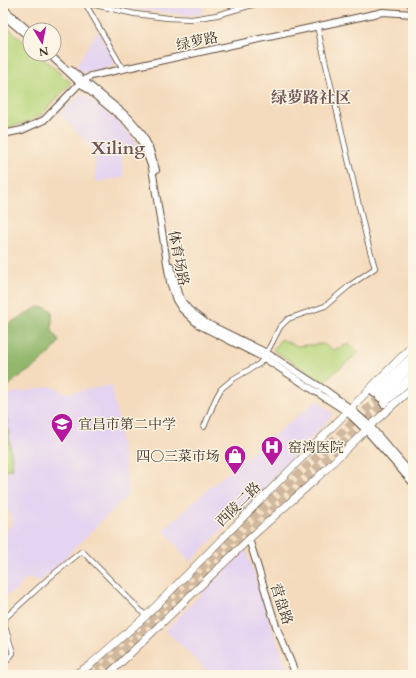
<svg xmlns="http://www.w3.org/2000/svg" width="416" height="678" font-family="Cardo,'Noto Serif SC',serif">
<rect width="100%" height="100%" fill="#fcf5e5"/>
<filter id="ink" filterUnits="userSpaceOnUse"><feTurbulence type="fractalNoise" baseFrequency=".025" numOctaves="2"/><feDisplacementMap in="SourceGraphic" scale="8" xChannelSelector="R" yChannelSelector="G"/><feConvolveMatrix kernelMatrix="1 2 1 2 8 2 1 2 1" color-interpolation-filters="sRGB"/></filter>
<filter id="wash" filterUnits="userSpaceOnUse"><feTurbulence type="fractalNoise" baseFrequency=".012" numOctaves="4" result="noise"/><feDisplacementMap in="SourceGraphic" scale="16" xChannelSelector="R" yChannelSelector="G"/><feGaussianBlur stdDeviation="0.9" result="paint"/><feColorMatrix in="noise" values="0 0 0 0 0 0 0 0 0 0 0 0 0 0 0 0 0 1.4 0 .05"/><feComposite in="paint" operator="in"/></filter>
<g filter="url(#wash)">
<rect width="100%" height="100%" fill="#f4dbbd"/>
<g fill="#e4d3f1">
<path d="M105,3H203L202,14L191,15L132,9Z"/>
<path d="M98,30L116,65L87,72L85,74L76,66Z"/>
<path d="M82,93L118,122L131,136L139,147L120,151L124,177L95,182V152L59,113Z"/>
<path d="M112,385L129,493L123,500L40,582L27,578L14,592L3,596V537L13,520L3,501V395L51,386L66,393Z"/>
<path d="M317,400L334,414L264,488L190,562L163,530L210,487Z"/>
<path d="M246,550L270,623L290,675H211L165,630Z"/>
<path d="M3,633L11,652L3,661Z"/>
</g>
<g fill="#b8d67c" stroke="#7a804d">
<path d="M3,24L30,47V54H38L71,83L40,116L24,123L3,129Z"/>
<path d="M281,339L296,346L323,344L333,350L350,344L359,352L323,382L273,350Z"/>
<path d="M3,414H6L13,469L3,470Z"/>
</g>
<path fill="#92b76c" stroke="#667045" d="M38,307L47,308L52,311V330L59,341L54,349L35,367L17,378L3,392V327Z"/>
</g>
<g filter="url(#ink)">
<g fill="none" stroke-linecap="round" stroke-linejoin="round">
<g stroke="#cfb89d" stroke-width="8" stroke-dasharray="8 4" stroke-linecap="butt">
<path d="M86,675L149,619L345,429L380,397"/>
<path d="M96,675L162,616L384,403"/>
</g>
<g stroke="#574536" stroke-width="6">
<g id="street">
<path d="M85,3L123,69"/>
<path d="M86,3L135,14L168,18L192,19L217,15L259,3"/>
<path d="M409,3L413,11"/>
<path d="M204,427L216,398L221,389L233,379L259,364L264,358L280,327L288,319L325,306L349,286L375,268L367,240L317,26"/>
<path d="M3,666L13,653L3,620L49,578L82,551L146,616"/>
<path d="M402,675L413,673"/>
</g>
</g>
<g stroke="#574536" stroke-width="8">
<g id="secondary">
<path d="M3,8L30,32"/>
<path d="M3,15L30,38"/>
<path d="M49,54L80,83L126,121L137,134L145,149L152,168L170,282L176,300L181,308L199,325L264,358L347,412L366,430L413,483"/>
<path d="M71,70L129,118L141,132L149,147L156,170"/>
<path d="M3,134L22,130L44,120L80,83L91,76L383,12L413,14"/>
<path d="M171,266L178,294L184,304L189,310L206,323L267,353L325,390L351,409L370,426L413,476"/>
<path d="M249,539L276,626L296,675"/>
</g>
</g>
<g stroke="#574536" stroke-width="8">
<g id="primary">
<path d="M74,675L90,665L146,616L413,345"/>
<path d="M108,675L249,539L317,478L370,426L413,387"/>
</g>
</g>
<g stroke="#574536" stroke-width="10">
<g id="highway">
<path d="M375,393L413,356"/>
<path d="M380,397L413,365"/>
<path d="M384,403L413,376"/>
</g>
</g>
<use href="#street" stroke="#fff" stroke-width="4.5"/>
<use href="#secondary" stroke="#fff" stroke-width="6"/>
<use href="#primary" stroke="#fff" stroke-width="7"/>
<use href="#highway" stroke="#fff" stroke-width="8"/>
</g>
</g>
<defs>
<g id="school-pin" transform="scale(1.15)"><path d="M0 17L-7.5 6A9.5 9.5 0 1 1 7.5 6Z" fill="#b5179e" stroke="#fcf5e5"/><path d="M0-5L7-2L0 1L-7-2ZM-4 1L0 2.5L4 1V4Q0 6-4 4Z" fill="#fff"/></g>
<g id="hospital-pin" transform="scale(1.15)"><path d="M0 17L-7.5 6A9.5 9.5 0 1 1 7.5 6Z" fill="#b5179e" stroke="#fcf5e5"/><path d="M-5-5h3v3.5h4V-5h3V5h-3V1.5h-4V5h-3Z" fill="#fff"/></g>
<g id="shop-pin" transform="scale(1.15)"><path d="M0 17L-7.5 6A9.5 9.5 0 1 1 7.5 6Z" fill="#b5179e" stroke="#fcf5e5"/><path d="M-5-2.5h2.3a2.7 3.5 0 0 1 5.4 0H5L5.5 6h-11ZM-1.5-2.5h3a1.5 2.3 0 0 0-3 0Z" fill="#fff"/></g>
</defs>
<g fill-rule="evenodd">
<use href="#school-pin" x="62" y="424"/>
<use href="#hospital-pin" x="272" y="447"/>
<use href="#shop-pin" x="235" y="456"/>
</g>
<g text-anchor="middle" stroke-width="3" stroke-linejoin="round" paint-order="stroke">
<g font-size="14" fill="#3b2a1e" stroke="#fcf5e5">
<text transform="translate(197 41) rotate(-12)" y="5">绿萝路</text>
<text transform="translate(179 258) rotate(79)" y="5">体育场路</text>
<text transform="translate(238 504) rotate(-45)" y="5">西陵二路</text>
<text transform="translate(282 604) rotate(72)" y="5">营盘路</text>
</g>
<g font-size="14" fill="#3b2a1e" stroke="#fcf5e5" text-anchor="start">
<text x="78" y="429">宜昌市第二中学</text>
<text x="288" y="452">窑湾医院</text>
<text x="220" y="461" text-anchor="end">四〇三菜市场</text>
</g>
<g font-size="16" font-weight="bold" fill="#6e5457" stroke="#fcf5e5">
<text x="311" y="103">绿萝路社区</text>
</g>
<g font-size="18" font-weight="bold" fill="#6e5457" stroke="#fcf5e5">
<text x="118" y="154">Xiling</text>
</g>
</g>
<rect width="416" height="678" fill="none" stroke="#fcf5e5" stroke-width="16"/>
<g transform="translate(42 42) rotate(170)"><circle r="19" fill="#fcf5e5" stroke="#afa495"/>
<path d="M0-3L7 15L0 10L-7 15Z" fill="#b5179e"/>
<text y="-6" font-size="11" font-weight="bold" text-anchor="middle" fill="#3b2a1e">N</text>
</g>
</svg>
